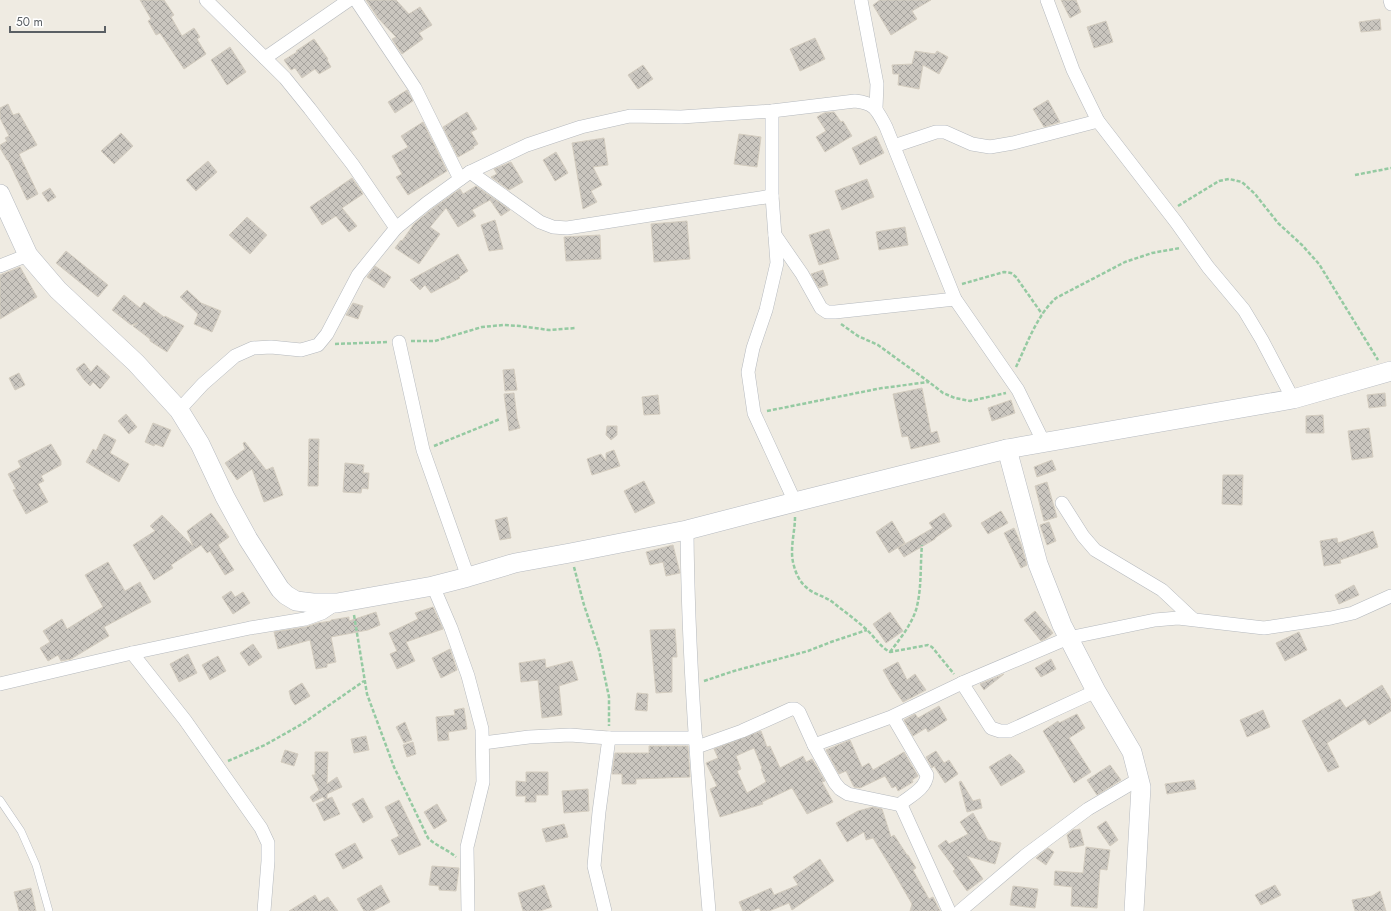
<svg xmlns="http://www.w3.org/2000/svg" width="1391" height="911" font-family="Jost,sans-serif">
<defs>
<pattern id="building-cross-hatch" width="8" height="8" patternUnits="userSpaceOnUse"><rect width="8" height="8" fill="#cac6bf"/><path d="M0 0l8 8M0 8l8-8" fill="none" stroke="#a7a49f"/></pattern>
</defs>
<rect width="100%" height="100%" fill="#efebe2"/>
<g fill="url(#building-cross-hatch)" stroke="#d4cdc0" fill-rule="evenodd">
<path d="M140,0H164L174,15L171,17L182,36L194,28L200,37L197,39L206,54L184,69L160,33L156,35L148,21L151,19Z"/>
<path d="M366,0H396L409,14L420,7L432,25L419,33L423,39L402,54L392,39L396,37L378,18Z"/>
<path d="M880,0H931L912,11L917,19L891,35L873,5Z"/>
<path d="M1061,0H1076L1081,12L1070,18Z"/>
<path d="M1380,19L1381,30L1361,32L1359,22Z"/>
<path d="M1106,21L1113,42L1094,48L1087,27Z"/>
<path d="M815,38L825,59L800,71L790,49Z"/>
<path d="M314,39L328,59L327,60L331,67L319,74L315,69L302,78L295,68L291,70L284,60L297,52L296,51Z"/>
<path d="M230,47L246,72L227,85L211,60Z"/>
<path d="M915,51L935,54L937,51L948,57L939,74L923,65L919,89L898,85L899,74H893L892,65L912,64Z"/>
<path d="M643,65L653,79L638,89L628,75Z"/>
<path d="M407,90L413,101L395,113L388,102Z"/>
<path d="M1048,100L1060,122L1044,127L1033,109Z"/>
<path d="M8,104L13,115L19,113L37,145L19,154L38,194L27,200L8,160H7L0,148V145L7,141L5,138L9,136L0,118V108Z"/>
<path d="M467,112L477,129L471,132L478,144L473,147L474,148L458,157L443,127Z"/>
<path d="M834,112L841,122L843,121L852,136L825,152L816,137L826,131L817,117L824,113Z"/>
<path d="M423,122L447,171L408,195L396,177L402,174L392,156L408,147L401,136Z"/>
<path d="M121,133L133,146L114,164L101,151Z"/>
<path d="M739,134L761,137L757,167L734,164Z"/>
<path d="M876,136L884,153L860,165L852,148Z"/>
<path d="M604,138L608,165L593,167L602,185L591,191L597,202L583,209L572,143Z"/>
<path d="M556,152L568,173L555,181L543,160Z"/>
<path d="M208,161L217,172L196,191L186,180Z"/>
<path d="M511,162L523,182L509,190L491,177L497,174L494,169Z"/>
<path d="M352,178L363,194L342,208L357,226L349,232L336,216L322,225L310,207Z"/>
<path d="M867,179L874,197L842,210L835,191Z"/>
<path d="M476,186L510,210L501,216L490,200L472,210L476,216L458,227L446,208L430,227L440,234L419,264L395,248L401,240L402,241L414,224L432,209L460,189L463,194Z"/>
<path d="M50,188L56,197L48,202L42,193Z"/>
<path d="M247,217L267,235L250,254L229,235Z"/>
<path d="M495,220L503,249L489,251L481,225Z"/>
<path d="M687,221L690,259L654,262L651,224Z"/>
<path d="M905,227L908,245L879,250L876,232Z"/>
<path d="M829,229L839,259L819,265L809,235Z"/>
<path d="M600,235L601,259L566,261L564,237Z"/>
<path d="M66,251L108,285L98,297L56,263Z"/>
<path d="M458,254L468,271L459,277L460,278L431,293L425,285L420,290L410,280Z"/>
<path d="M375,266L391,277L384,288L367,277Z"/>
<path d="M20,267L37,297L0,319V275Z"/>
<path d="M823,270L828,285L819,288L811,274Z"/>
<path d="M187,290L201,303L221,311L212,332L194,324L198,314L180,297Z"/>
<path d="M124,295L140,308L144,302L164,317L165,316L184,326L167,352L150,341V339L133,326L138,323L131,325L112,310Z"/>
<path d="M353,303L363,306L358,319L346,315Z"/>
<path d="M84,363L91,372L97,365L110,377L100,389L93,382L90,386L84,380L76,369Z"/>
<path d="M514,369L517,390L505,391L503,370Z"/>
<path d="M19,373L25,385L15,390L9,378Z"/>
<path d="M922,388L931,433L937,431L940,442L911,449L908,436L902,437L893,394Z"/>
<path d="M514,393L517,418L520,428L509,431L504,394Z"/>
<path d="M1385,393L1386,406L1369,408L1367,395Z"/>
<path d="M658,395L660,414L644,415L642,397Z"/>
<path d="M1011,400L1015,413L992,421L988,408Z"/>
<path d="M126,414L137,427L129,434L118,421Z"/>
<path d="M1323,415L1324,433H1306V416Z"/>
<path d="M153,423L171,430L163,447L155,444L154,446L145,442Z"/>
<path d="M607,426H617V435L611,440L606,435Z"/>
<path d="M1369,428L1373,457L1352,460L1348,431Z"/>
<path d="M104,434L116,440L110,453L129,464L119,482L86,462L93,449L96,451Z"/>
<path d="M309,439H319L318,486H308Z"/>
<path d="M245,442L266,470L273,467L283,495L264,502L252,469L237,480L225,463L245,449L243,443Z"/>
<path d="M51,444L61,461V465L41,476L44,481L38,484L48,502L26,514L13,490L16,489L8,474L21,467L18,461Z"/>
<path d="M614,450L620,466L592,475L587,459L601,454L606,461V453Z"/>
<path d="M1052,460L1056,470L1037,477L1034,467Z"/>
<path d="M345,463L364,465L363,473H369L368,489L362,488L361,493L343,492Z"/>
<path d="M1223,475H1243L1242,505L1222,504Z"/>
<path d="M644,481L655,503L635,513L624,491Z"/>
<path d="M1047,482L1057,517L1044,521L1035,486Z"/>
<path d="M1001,511L1008,523L988,534L981,523Z"/>
<path d="M211,513L229,537L218,545L234,570L225,575L210,551L207,553L201,545L171,565L173,568L154,580L133,545L155,531L150,526L162,515L193,546L187,531Z"/>
<path d="M944,513L952,526L935,538V539L904,557L898,548L933,528L929,523Z"/>
<path d="M507,517L511,538L500,540L495,520Z"/>
<path d="M892,521L905,543L889,553L876,532Z"/>
<path d="M1049,522L1056,541L1047,545L1040,525Z"/>
<path d="M1014,528L1021,544L1027,565L1021,568L1004,533Z"/>
<path d="M1373,531L1378,547L1340,560L1341,563L1324,566L1320,541L1337,538L1338,543Z"/>
<path d="M673,545L680,573L666,576L663,562L650,565L646,552Z"/>
<path d="M108,562L125,591L140,582L151,602L104,627L109,636L71,659L61,661L58,655L48,661L40,648L50,642L43,631L62,619L67,629L103,607L85,575Z"/>
<path d="M1354,585L1359,595L1339,604L1335,595Z"/>
<path d="M231,591L235,597L243,592L250,603L233,614L222,597Z"/>
<path d="M433,607L443,629L406,642L415,661L397,669L390,654L397,651L389,633L418,619L415,613Z"/>
<path d="M1035,611L1053,633L1047,638L1041,641L1024,620Z"/>
<path d="M376,612L380,625L368,630L331,637L336,662L327,664V667L316,669L310,640L278,649L274,632L306,627L318,623L331,621V620L349,617V621Z"/>
<path d="M890,612L903,631L886,643L873,624Z"/>
<path d="M675,629L677,657H672V692L656,693L650,630Z"/>
<path d="M1299,632L1307,650L1285,661L1276,643Z"/>
<path d="M253,644L262,657L249,666L240,653Z"/>
<path d="M450,649L457,670L441,678L432,658Z"/>
<path d="M188,654L197,673L179,682L170,664Z"/>
<path d="M218,656L226,671L210,680L202,665Z"/>
<path d="M545,659L546,668L572,661L578,680L559,686L562,715L542,718L538,680L521,682L519,663Z"/>
<path d="M1051,659L1056,669L1041,677L1035,668Z"/>
<path d="M898,662L907,680L915,674L926,690L903,702L892,686L883,670Z"/>
<path d="M1004,674L984,690L980,684Z"/>
<path d="M302,683L310,696L295,705L291,699L289,691Z"/>
<path d="M1382,685L1391,700V711L1369,725L1365,719L1327,743L1339,767L1328,772L1302,721L1340,699L1346,708Z"/>
<path d="M637,693L648,694L647,711L635,710Z"/>
<path d="M939,706L947,720L928,732L926,728L913,736L904,720L915,714L918,718Z"/>
<path d="M464,708L467,729L448,732L449,740L438,741L436,717L455,715L454,710Z"/>
<path d="M1263,710L1270,727L1247,737L1240,720Z"/>
<path d="M1077,714L1085,728L1069,738L1091,772L1074,783L1043,731L1058,721L1059,723Z"/>
<path d="M405,722L412,740L404,743L396,727Z"/>
<path d="M761,731L767,747L770,746L780,768L803,756L806,762L812,759L825,781L822,782L833,802L807,814L792,788L762,802L763,804L720,817L710,789L717,786L706,763L718,758L714,749ZM754,748L762,768L761,769L766,782L747,793L737,771L741,769L736,756Z"/>
<path d="M366,736L369,750L354,753L351,739Z"/>
<path d="M850,740L862,767L869,763L873,770L904,752L918,776L912,780L913,782L898,791L896,786L892,788L885,776L860,788L854,787L846,771L839,774L826,750Z"/>
<path d="M413,742L416,754L407,757L403,745Z"/>
<path d="M649,746H688L690,777L636,779V784H622V774H612L615,753H649Z"/>
<path d="M285,750L298,754L294,766L281,762Z"/>
<path d="M936,751L944,763L949,760L958,774L945,783L934,766L932,768L926,757Z"/>
<path d="M315,752H328L327,784L337,777L342,787L327,794V799L332,797L340,814L324,821L316,804L325,800L323,797L313,802L310,797L319,790L312,775H315Z"/>
<path d="M1010,754L1020,764L1025,772L1001,786L989,767Z"/>
<path d="M1110,765L1121,780L1097,795L1087,780Z"/>
<path d="M526,772H548V795H536V802H525L526,796H516V781L526,782Z"/>
<path d="M1194,780L1196,789L1167,794L1165,784Z"/>
<path d="M961,781L973,801L980,799L982,808L967,812L959,782Z"/>
<path d="M588,789L589,811L564,813L562,791Z"/>
<path d="M363,798L373,817L363,823L352,804Z"/>
<path d="M399,800L421,845L399,855L391,840L399,836L385,807Z"/>
<path d="M437,804L447,821L434,829L424,812Z"/>
<path d="M873,807L882,809L891,837L894,835L907,855H908L916,868L913,870L929,899L933,897L940,911H910L912,904L890,866L873,838L866,840L864,832L847,842L836,823L858,811Z"/>
<path d="M973,813L988,840L1001,843L995,864L967,856L983,879L967,891L953,871L955,869L938,846L946,840L949,844L968,834L960,822Z"/>
<path d="M1106,821L1118,840L1110,846L1097,827Z"/>
<path d="M564,824L568,837L546,842L542,829Z"/>
<path d="M1080,829L1084,845L1070,848L1067,835L1073,830Z"/>
<path d="M355,843L363,858L343,869L335,854Z"/>
<path d="M1086,847L1110,850L1107,870L1100,869L1097,908L1071,906L1072,887L1054,885L1055,871L1083,873Z"/>
<path d="M1048,848L1054,852L1046,865L1036,858Z"/>
<path d="M820,859L834,881L792,910L789,903L769,911H761L759,908L752,911H743L739,902L771,888L774,895L798,885L793,877Z"/>
<path d="M432,866L459,868L456,891L439,890V886L429,885Z"/>
<path d="M381,885L390,902L373,911H364L357,899Z"/>
<path d="M544,885L552,907L540,911H523L518,893Z"/>
<path d="M1275,885L1281,895L1261,905L1255,895Z"/>
<path d="M1013,886L1038,889L1035,908L1010,905Z"/>
<path d="M31,888L36,911H19L14,892Z"/>
<path d="M1380,891L1386,911H1355L1352,900L1372,896Z"/>
<path d="M315,895L319,902L328,897L338,911H289Z"/>
</g>
<g fill="none" stroke-linecap="round" stroke-linejoin="round">
<g stroke="#b5b9be" stroke-width="8">
<path id="lane" d="M0,800L21,831L36,865L49,911"/>
</g>
<g stroke="#b5b9be" stroke-width="14">
<g id="street">
<path d="M206,0L285,78L310,109L353,165L396,228"/>
<path d="M356,0L415,88L460,179"/>
<path d="M861,0L877,84L876,108"/>
<path d="M1047,0L1073,70L1098,121L1176,222L1208,267L1244,310L1262,340L1293,399"/>
<path d="M1390,0L1391,4"/>
<path d="M265,58L349,0"/>
<path d="M772,111V196L777,263L766,310L753,348L748,372L754,413L795,502"/>
<path d="M894,146L936,132H945L972,144L990,147L1013,143L1098,121"/>
<path d="M470,172L540,222L553,227L567,228L772,196"/>
<path d="M775,235L802,274L821,308L827,312H835L955,299"/>
<path d="M0,266L28,255"/>
<path d="M399,342L423,450L468,577"/>
<path d="M179,410L203,384L235,356L253,348L271,347L301,350L318,345L327,334L358,275L396,228L427,203L470,172L527,145L581,127L630,116L681,117L772,111L855,101C875,103 877,110 886,127L955,299L1018,390L1044,443"/>
<path d="M1062,503L1083,536L1095,550L1162,590L1193,619"/>
<path d="M687,530C688,657 698,784 709,911"/>
<path d="M433,586L451,628L468,676L482,729L483,782L467,847L468,911"/>
<path d="M132,653L185,720L261,828L268,843V861L264,911"/>
<path d="M962,683L991,728L1000,731H1009L1096,691"/>
<path d="M0,684L132,653L250,628L305,619L322,613L337,603"/>
<path d="M893,717L927,775C926,788 912,795 903,802L901,805L949,911"/>
<path d="M483,743L529,737L570,735L609,738H696"/>
<path d="M814,745L891,717L962,683L1068,638L1155,620L1178,618L1264,628L1331,618L1353,613L1391,596"/>
<path d="M697,747L742,731L791,709H795L799,712L814,745L835,783L840,789L848,794L901,805"/>
<path d="M605,911L594,866L599,812L609,738"/>
<path d="M960,911L1026,855L1088,809L1139,779"/>
</g>
</g>
<g stroke="#b6bac0" stroke-width="20">
<g id="secondary">
<path d="M0,194L28,255L58,290L136,363L179,410L200,444L225,497L248,539L280,589L286,595L296,601L313,603H337L433,586L468,577L515,563L570,553L687,530L795,502L1007,449L1293,399L1391,371"/>
<path d="M1007,449L1038,564L1062,625L1096,691L1132,752L1141,787L1134,911"/>
</g>
</g>
<g stroke="#95caa2" stroke-width="2.5" stroke-dasharray="4 2" stroke-linecap="butt">
<path d="M1355,175L1391,168"/>
<path d="M1178,206L1219,181L1229,179L1242,182L1255,194L1278,223L1302,245L1319,264L1378,360"/>
<path d="M962,284L1004,272L1011,273L1016,277L1042,314"/>
<path d="M841,324L858,336L878,345L929,382L943,393L955,398L970,401L1006,393"/>
<path d="M411,341H435L482,327L503,325L520,326L549,330L576,328"/>
<path d="M335,344L388,342"/>
<path d="M1016,367C1027,344 1037,315 1056,298L1125,262L1152,253L1180,248"/>
<path d="M767,411L882,388L929,382"/>
<path d="M434,446L500,419"/>
<path d="M795,517C795,533 789,550 794,566C796,574 800,582 806,587C814,595 826,596 835,604C845,612 856,620 866,629C875,637 879,646 890,652L928,645L932,647L954,674"/>
<path d="M574,567L584,605L599,650L609,697V726"/>
<path d="M354,615L367,694L394,767L428,838C436,846 447,849 456,857"/>
<path d="M890,652C900,639 911,625 916,610C922,589 920,566 922,545"/>
<path d="M704,681L734,671L808,651L831,642L867,630"/>
<path d="M228,761L265,745L302,724L364,681"/>
</g>
<use href="#lane" stroke="#fff" stroke-width="7"/>
<use href="#street" stroke="#fff" stroke-width="13"/>
<use href="#secondary" stroke="#fff" stroke-width="19"/>
</g>
<path d="M10 26v6h95v-6" fill="none" stroke="#5a5f64" stroke-width="2"/>
<text x="16" y="26" font-size="12" fill="#5a5f64" stroke="#ffffff" stroke-width="3" paint-order="stroke">50 m</text>
</svg>
